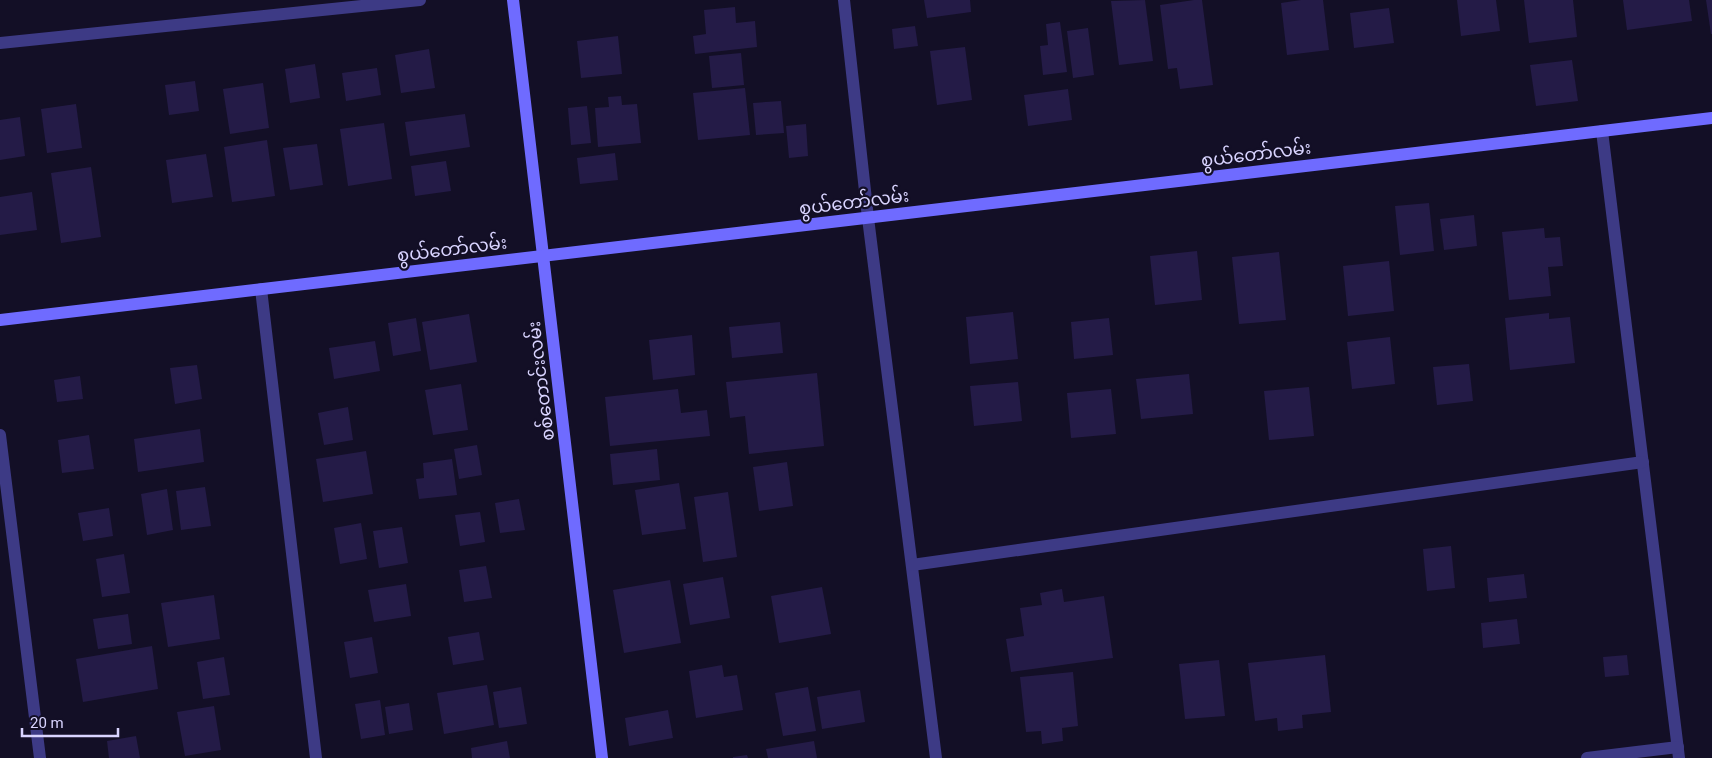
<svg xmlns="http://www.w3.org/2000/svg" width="1712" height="758" font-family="Roboto,'Noto Sans Myanmar',sans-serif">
<rect width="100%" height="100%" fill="#130f26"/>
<g fill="#241b47">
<path d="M924,0H970L971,12L927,18Z"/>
<path d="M1145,0L1153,61L1119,65L1111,1Z"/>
<path d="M1194,0H1202L1213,85L1180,89L1177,68L1168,69L1160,5Z"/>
<path d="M1301,0H1323L1329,50L1287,55L1281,3Z"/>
<path d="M1457,0H1496L1500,31L1461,36Z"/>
<path d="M1524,0H1573L1577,37L1529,43Z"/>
<path d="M1623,0H1689L1692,21L1627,30Z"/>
<path d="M1706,0H1712V34H1711Z"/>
<path d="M735,7L736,23L755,21L757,47L695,54L693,36L706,34L704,10Z"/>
<path d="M1389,8L1394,43L1354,48L1350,13Z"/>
<path d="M1060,22L1067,72L1043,75L1040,46L1048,45L1046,24Z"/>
<path d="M915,26L918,46L894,49L892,29Z"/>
<path d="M1088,28L1094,75L1073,78L1067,31Z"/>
<path d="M618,36L622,74L581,78L577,41Z"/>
<path d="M965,47L972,100L937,105L930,51Z"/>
<path d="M429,49L435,88L401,93L395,55Z"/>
<path d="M741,53L744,85L712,88L709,56Z"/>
<path d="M1572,60L1578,101L1536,106L1530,65Z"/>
<path d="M315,64L320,98L290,103L285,69Z"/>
<path d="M377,68L381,95L346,101L342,73Z"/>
<path d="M195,81L199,111L169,115L165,85Z"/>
<path d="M263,83L269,128L230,134L223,89Z"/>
<path d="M745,88L750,135L698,140L693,93Z"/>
<path d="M1068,89L1072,120L1028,126L1024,95Z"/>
<path d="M621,96L622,105L637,104L641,143L598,147L595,108L609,107L608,97Z"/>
<path d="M781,101L784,133L756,135L753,103Z"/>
<path d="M76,104L82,148L47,153L41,109Z"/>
<path d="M587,106L591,143L571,145L568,108Z"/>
<path d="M465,114L470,147L410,156L405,122Z"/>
<path d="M20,117L25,156L0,160V120Z"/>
<path d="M384,123L392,179L348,186L340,129Z"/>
<path d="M806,124L808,156L789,158L786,126Z"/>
<path d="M267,140L275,196L232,202L224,147Z"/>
<path d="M317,144L323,185L290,190L283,148Z"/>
<path d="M615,153L618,180L580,184L577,158Z"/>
<path d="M206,154L213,197L172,203L166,160Z"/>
<path d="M446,161L451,191L415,196L411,166Z"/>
<path d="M91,167L101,237L61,243L51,173Z"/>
<path d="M32,192L37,230L0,235V197Z"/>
<path d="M1429,203L1434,251L1400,255L1395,206Z"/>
<path d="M1474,215L1477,246L1444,250L1440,219Z"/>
<path d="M1544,228L1545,238L1560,237L1563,266L1548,267L1551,296L1509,300L1502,232Z"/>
<path d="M1197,251L1202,300L1155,305L1150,256Z"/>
<path d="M1279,252L1286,320L1239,324L1232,257Z"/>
<path d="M1389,261L1394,311L1348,316L1343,266Z"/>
<path d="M1013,312L1018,359L970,364L966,317Z"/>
<path d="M1549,313V319L1570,317L1575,363L1510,370L1505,318Z"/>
<path d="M469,314L477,362L430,370L422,322Z"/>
<path d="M416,318L421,351L393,356L388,323Z"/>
<path d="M1109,318L1113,355L1074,359L1071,322Z"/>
<path d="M780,322L783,353L732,358L729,327Z"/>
<path d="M692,335L695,375L653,380L649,340Z"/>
<path d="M1390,337L1395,384L1352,389L1347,342Z"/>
<path d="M375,341L380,371L334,379L329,348Z"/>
<path d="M1469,364L1473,401L1437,405L1433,367Z"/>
<path d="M197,365L202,399L175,404L170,368Z"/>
<path d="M817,373L824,446L749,454L745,416L730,418L726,382Z"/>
<path d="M1189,374L1193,414L1141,419L1136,379Z"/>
<path d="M80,376L83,399L57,402L54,380Z"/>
<path d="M1018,382L1022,421L974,426L970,386Z"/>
<path d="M461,384L468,430L433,435L425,390Z"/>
<path d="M1309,387L1314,436L1269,440L1264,391Z"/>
<path d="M678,389L681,413L707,410L710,436L610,446L605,397Z"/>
<path d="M1111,389L1116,434L1071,438L1067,393Z"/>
<path d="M348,407L353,440L324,445L318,413Z"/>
<path d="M200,429L204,462L138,472L134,439Z"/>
<path d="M89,435L94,469L62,473L58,440Z"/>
<path d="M477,445L482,475L459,479L454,449Z"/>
<path d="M657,449L660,480L613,485L610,454Z"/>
<path d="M366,451L373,494L323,502L316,459Z"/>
<path d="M452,459L457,495L419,499L416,479L424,478L423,463Z"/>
<path d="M787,462L793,506L759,511L753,467Z"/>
<path d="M679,483L686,529L642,535L635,490Z"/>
<path d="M205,487L211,526L181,530L176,491Z"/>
<path d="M167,489L173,530L147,535L141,494Z"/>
<path d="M728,492L737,557L703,562L694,497Z"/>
<path d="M519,499L525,530L500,533L495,503Z"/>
<path d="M109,508L113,536L83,541L78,513Z"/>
<path d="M480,512L485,542L460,546L455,515Z"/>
<path d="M361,523L367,559L340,564L334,528Z"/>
<path d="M402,527L408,563L379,568L373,531Z"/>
<path d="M1451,546L1455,588L1427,591L1423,549Z"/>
<path d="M124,554L130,593L102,597L96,559Z"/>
<path d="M486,566L492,598L464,602L459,570Z"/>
<path d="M1524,574L1527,598L1489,602L1487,578Z"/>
<path d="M723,577L730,618L690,625L683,584Z"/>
<path d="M670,580L681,643L624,653L613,590Z"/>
<path d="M406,584L411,616L374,622L368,590Z"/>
<path d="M822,587L831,634L779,643L771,596Z"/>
<path d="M1062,589L1064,602L1104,596L1113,658L1011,672L1006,639L1024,636L1020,608L1042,605L1040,593Z"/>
<path d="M214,595L220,639L168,647L161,603Z"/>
<path d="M128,614L132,644L98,649L93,619Z"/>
<path d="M1517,619L1520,644L1483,648L1481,623Z"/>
<path d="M479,632L484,660L453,665L448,637Z"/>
<path d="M372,637L378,673L350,678L344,642Z"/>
<path d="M152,646L158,689L83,702L76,659Z"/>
<path d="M1325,655L1331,712L1302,715L1303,728L1278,731L1277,718L1255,721L1248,663Z"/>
<path d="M1627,655L1629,675L1605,677L1603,657Z"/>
<path d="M224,657L230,695L203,699L197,662Z"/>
<path d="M1219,660L1225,716L1185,719L1179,664Z"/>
<path d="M722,665L724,677L737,675L743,710L696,718L689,671Z"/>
<path d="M1073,672L1078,726L1062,728L1063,741L1042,744L1041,731L1026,732L1020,677Z"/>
<path d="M487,685L494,725L444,734L437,693Z"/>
<path d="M521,687L527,724L499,728L493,692Z"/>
<path d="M808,687L816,731L783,736L775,693Z"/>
<path d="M860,690L865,722L822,729L817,697Z"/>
<path d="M380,700L385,735L361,739L355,704Z"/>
<path d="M409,703L413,730L389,734L385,707Z"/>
<path d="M214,706L221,750L185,756L177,712Z"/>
<path d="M668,710L673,738L629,746L625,718Z"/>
<path d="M136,736L140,758H109L107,741Z"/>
<path d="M507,741L510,758H472L471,748Z"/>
<path d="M814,741L817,758H768L766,749Z"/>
<path d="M747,755L748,758H733V757Z"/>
</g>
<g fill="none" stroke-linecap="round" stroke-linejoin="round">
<g stroke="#3d3a85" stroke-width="12">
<path d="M844,0L868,218L936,758"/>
<path d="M0,43L420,0"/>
<path d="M1602,131L1679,758"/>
<path d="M261,289L316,758"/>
<path d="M0,435L40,758"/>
<path d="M912,565L1643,462"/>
<path d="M1587,758L1678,747"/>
</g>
<g stroke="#6f6bff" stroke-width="12">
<path d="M513,0L602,758"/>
<path d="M0,320L1712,118"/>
</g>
</g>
<g text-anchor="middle" stroke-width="4.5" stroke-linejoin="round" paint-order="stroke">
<g font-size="18" fill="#d9d4ff" stroke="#130f26">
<text transform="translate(1256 154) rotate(-7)" y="6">စွယ်တော်လမ်း</text>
<text transform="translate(854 202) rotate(-7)" y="6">စွယ်တော်လမ်း</text>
<text transform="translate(452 249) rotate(-7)" y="6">စွယ်တော်လမ်း</text>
<text transform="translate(541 381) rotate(-97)" y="6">စစ်တောင်းလမ်း</text>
</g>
</g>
<path d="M22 728v8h96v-8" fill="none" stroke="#d9d4ff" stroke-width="2.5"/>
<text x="30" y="728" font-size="15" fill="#d9d4ff" stroke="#130f26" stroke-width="4" paint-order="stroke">20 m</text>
</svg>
